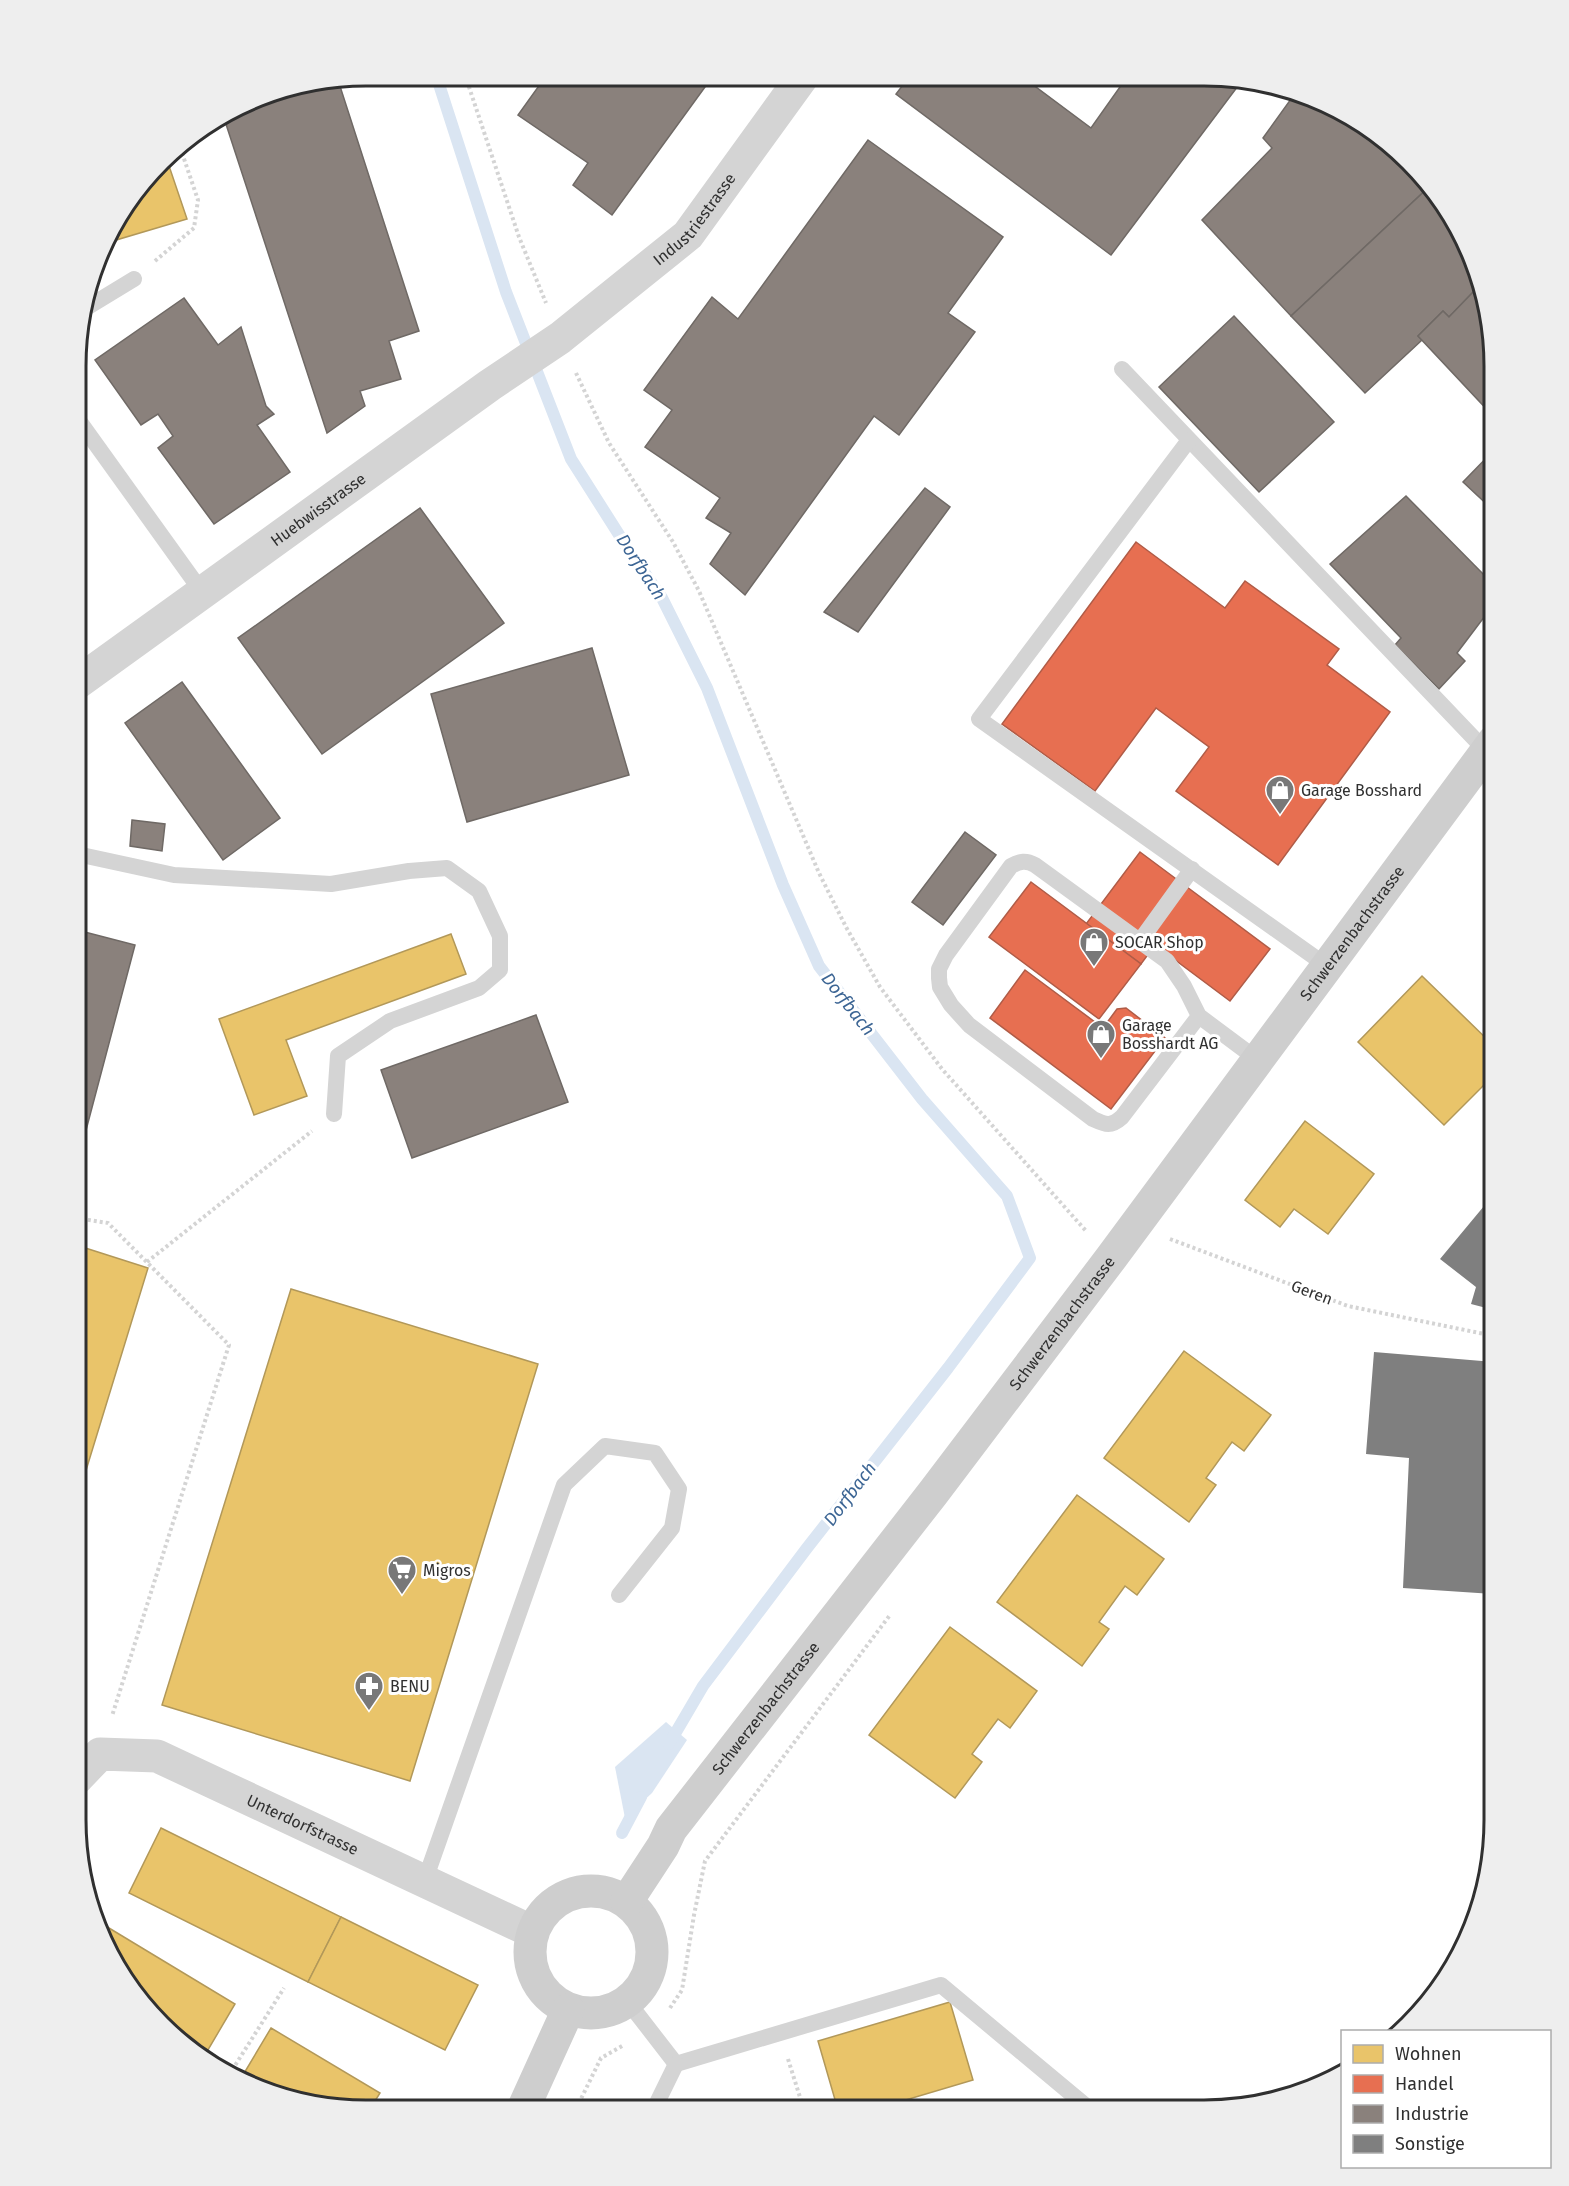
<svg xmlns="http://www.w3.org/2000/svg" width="1569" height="2186" font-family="'Fira Sans',sans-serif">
<rect width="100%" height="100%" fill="#fff"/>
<path fill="#dae5f2" d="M666,1722L687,1740L652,1793L625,1818L615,1767Z"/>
<g fill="#e9c46a" stroke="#b29859" stroke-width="1.5">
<path d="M166,157L187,219L106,243L114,220Z"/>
<path d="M451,934L466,974L286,1040L307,1096L254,1115L219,1019Z"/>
<path d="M1494,968V982L1486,976Z"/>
<path d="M1422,976L1494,1046V1075L1444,1125L1358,1042Z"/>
<path d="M1305,1121L1374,1174L1328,1234L1294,1209L1280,1227L1245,1200Z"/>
<path d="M76,1245L148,1268L76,1503Z"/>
<path d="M291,1289L538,1364L410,1781L162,1705Z"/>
<path d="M1184,1351L1271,1415L1244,1451L1232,1442L1206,1478L1216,1485L1189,1522L1104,1458Z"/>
<path d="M1077,1495L1164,1559L1137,1595L1125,1586L1099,1622L1109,1629L1082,1666L997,1602Z"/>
<path d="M950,1627L1037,1691L1010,1728L998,1719L972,1754L982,1762L955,1798L869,1735Z"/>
<path d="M161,1828L341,1917L308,1982L129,1893Z"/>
<path d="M341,1917L478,1985L445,2050L308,1982Z"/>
<path d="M99,1922L235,2004L202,2060L147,2012L105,1949Z"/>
<path d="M950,2002L973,2080L872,2110H838L818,2041Z"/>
<path d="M271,2028L380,2093L370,2109H328L272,2095L240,2080Z"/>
</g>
<g fill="#e76f51" stroke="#b05c47" stroke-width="1.5">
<path d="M1136,542L1225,608L1245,581L1339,649L1327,665L1390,712L1278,865L1176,791L1209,747L1156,708L1095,791L1002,724Z"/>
<path d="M1140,852L1270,949L1230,1001L1155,945L1141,964L1086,924Z"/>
<path d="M1031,882L1141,964L1099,1019L989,937Z"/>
<path d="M1025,970L1103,1028L1117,1009L1126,1008L1165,1038L1111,1109L990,1018Z"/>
</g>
<g fill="#8a817c" stroke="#6f6965" stroke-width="1.5">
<path d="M546,76H713L612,215L573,185L588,163L518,115Z"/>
<path d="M909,77H1031L1028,81L1091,128L1127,77L1244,78L1111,255L896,94Z"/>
<path d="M338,80L419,331L389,341L401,379L360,391L365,406L327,433L224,118L272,91Z"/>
<path d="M1296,92L1315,97L1380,135L1422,174L1430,186L1291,316L1202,220L1272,148L1263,138Z"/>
<path d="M868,140L1003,237L948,313L975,332L899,435L874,416L745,595L710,564L731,533L706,518L720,498L645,447L672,410L644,390L712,297L738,319Z"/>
<path d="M1430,186L1464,237L1476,289L1449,317L1443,311L1418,336L1422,340L1365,393L1291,316Z"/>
<path d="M1476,289L1494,365V417L1418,336L1443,311L1449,317Z"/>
<path d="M184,298L218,345L241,327L266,406L274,414L257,425L290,472L214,524L158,448L173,436L158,414L141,425L95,360Z"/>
<path d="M1234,316L1334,422L1259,492L1159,387Z"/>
<path d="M1494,450V511L1463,482Z"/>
<path d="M925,488L950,507L858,632L824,612Z"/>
<path d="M1406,496L1494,585V604L1457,653L1465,661L1439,689L1395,645L1401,638L1330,564Z"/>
<path d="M420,508L504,623L322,754L238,638Z"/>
<path d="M592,648L629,775L467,822L431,694Z"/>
<path d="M182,682L280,818L223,860L125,723Z"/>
<path d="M132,820L165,824L162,851L130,846Z"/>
<path d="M965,832L996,855L943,925L912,902Z"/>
<path d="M77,930L135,945L76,1168Z"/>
<path d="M536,1015L568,1102L412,1158L381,1070Z"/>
</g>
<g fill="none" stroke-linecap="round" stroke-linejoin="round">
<g stroke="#dae5f2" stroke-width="12">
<path d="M436,75L506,292L571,459L630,552L662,598L707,688L783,885L819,966L922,1099L1007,1196L1030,1258L948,1368L807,1548L703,1686L669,1744"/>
<path d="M622,1833L641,1797"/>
</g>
</g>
<g fill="#7f7f7f">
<path d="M1494,1194L1492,1271L1494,1310L1471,1304L1476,1287L1440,1259Z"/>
<path d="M1374,1352L1494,1362L1493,1594L1403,1588L1409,1458L1366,1454Z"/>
</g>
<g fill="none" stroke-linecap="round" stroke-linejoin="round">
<g stroke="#d4d4d4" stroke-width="4" stroke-dasharray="3 3" stroke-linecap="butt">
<path d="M465,75L519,237L546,303"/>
<path d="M155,261L194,228L198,200L179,144"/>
<path d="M576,373L609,443L673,542L699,591L819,873L846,927L880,987L942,1069L1086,1231"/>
<path d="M76,1218L108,1223L229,1345L112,1716"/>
<path d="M1170,1239L1348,1306L1494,1336"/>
<path d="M147,1262L312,1131"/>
<path d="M670,2008L682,1990L694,1915L705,1861L890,1615"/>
<path d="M788,2059L804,2110"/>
<path d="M229,2075L284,1988"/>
<path d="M576,2109L601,2058L624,2045"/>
</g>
<g stroke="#d4d4d4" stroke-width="16">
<path d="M83,310L134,279"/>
<path d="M1122,369L1486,751"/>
<path d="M77,418L202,592"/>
<path d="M1189,440L979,719L1327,966"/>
<path d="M77,854L174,875L331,884L409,871L447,868L479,891L500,936V970L479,988L390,1021L338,1056L334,1114"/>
<path d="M1140,941L1192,869"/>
<path d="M1199,1016L1184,986L1167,961L1035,865C1026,860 1020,861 1011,866L946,955L939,969V978L940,987L951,1005L969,1025L1093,1119C1106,1125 1111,1127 1122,1117L1199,1016L1258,1060"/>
<path d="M425,1880L564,1485L605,1446L655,1453L679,1489L672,1528L619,1595"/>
<path d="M628,2002L676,2064L941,1985L1092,2111"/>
<path d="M654,2109L676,2064"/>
</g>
<g stroke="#d4d4d4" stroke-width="33">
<path id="s1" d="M77,683L490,385L560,338L688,235L803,76"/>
<path id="s2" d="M75,1780L100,1754L157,1756L533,1932"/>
</g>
<g stroke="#cecece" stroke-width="33">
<circle cx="591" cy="1952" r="61"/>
<path id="s3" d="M627,1901L663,1846L671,1829L933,1493L1111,1258L1494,741"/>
<path d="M523,2109L568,2010"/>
</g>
</g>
<defs>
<g id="shop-pin" transform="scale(1.5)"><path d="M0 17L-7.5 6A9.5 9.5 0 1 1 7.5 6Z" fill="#787878" stroke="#fff"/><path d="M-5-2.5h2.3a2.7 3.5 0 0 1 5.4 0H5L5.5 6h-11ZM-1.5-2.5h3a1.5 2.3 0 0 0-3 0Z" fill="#fff"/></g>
<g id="supermarket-pin" transform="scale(1.5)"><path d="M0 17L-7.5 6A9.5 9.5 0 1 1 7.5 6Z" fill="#787878" stroke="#fff"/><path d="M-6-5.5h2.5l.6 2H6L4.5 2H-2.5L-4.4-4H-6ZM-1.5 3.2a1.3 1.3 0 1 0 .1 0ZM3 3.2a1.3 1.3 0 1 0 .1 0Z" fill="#fff"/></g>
<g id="pharmacy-pin" transform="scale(1.5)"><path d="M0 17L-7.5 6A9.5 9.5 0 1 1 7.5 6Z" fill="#787878" stroke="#fff"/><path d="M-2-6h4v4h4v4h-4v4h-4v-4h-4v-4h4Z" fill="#fff"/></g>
</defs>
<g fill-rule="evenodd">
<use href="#shop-pin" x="1280" y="790"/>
<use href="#shop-pin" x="1094" y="942"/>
<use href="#shop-pin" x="1101" y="1034"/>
<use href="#supermarket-pin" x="402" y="1570"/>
<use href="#pharmacy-pin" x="369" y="1686"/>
</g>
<g text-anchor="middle" stroke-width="6" stroke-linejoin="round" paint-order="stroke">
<g font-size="16" fill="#303030" stroke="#fff">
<text dy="6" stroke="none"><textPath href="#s1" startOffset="774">Industriestrasse</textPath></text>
<text dy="6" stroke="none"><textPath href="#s1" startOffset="297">Huebwisstrasse</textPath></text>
<text dy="6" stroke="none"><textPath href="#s3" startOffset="1210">Schwerzenbachstrasse</textPath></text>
<text transform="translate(1312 1292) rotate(20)" y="6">Geren</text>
<text dy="6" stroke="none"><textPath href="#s3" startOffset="724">Schwerzenbachstrasse</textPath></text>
<text dy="6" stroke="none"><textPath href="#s3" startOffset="238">Schwerzenbachstrasse</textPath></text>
<text dy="6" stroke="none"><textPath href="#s2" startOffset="254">Unterdorfstrasse</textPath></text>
</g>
<g font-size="16" fill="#303030" stroke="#fff" text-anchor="start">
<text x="1301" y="796">Garage Bosshard</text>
<text x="1115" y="948">SOCAR Shop</text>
<text x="1122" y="1031">Garage<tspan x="1122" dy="18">Bosshardt AG</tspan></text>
<text x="423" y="1576">Migros</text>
<text x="390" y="1692">BENU</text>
</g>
<g font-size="18" font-style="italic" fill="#3c6594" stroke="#fff">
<text transform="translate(641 567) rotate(57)" y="6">Dorfbach</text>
<text transform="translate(848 1004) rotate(52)" y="6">Dorfbach</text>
<text transform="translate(850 1494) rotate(-53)" y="6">Dorfbach</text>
</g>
</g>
<path d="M0 0H1569V2186H0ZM366 86H1204A280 280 0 0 1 1484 366V1820A280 280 0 0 1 1204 2100H366A280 280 0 0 1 86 1820V366A280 280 0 0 1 366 86Z" fill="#eee" fill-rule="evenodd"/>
<path fill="none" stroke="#303030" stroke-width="3" d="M366 86H1204A280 280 0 0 1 1484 366V1820A280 280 0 0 1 1204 2100H366A280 280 0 0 1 86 1820V366A280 280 0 0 1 366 86Z"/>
<rect x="1341" y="2030" width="210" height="138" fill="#ffffff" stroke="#acacac" stroke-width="1.5"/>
<rect x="1353" y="2045" width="30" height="18" fill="#e9c46a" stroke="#acacac" stroke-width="1.5"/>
<text x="1395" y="2060" font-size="18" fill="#303030">Wohnen</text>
<rect x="1353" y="2075" width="30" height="18" fill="#e76f51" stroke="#acacac" stroke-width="1.5"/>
<text x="1395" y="2090" font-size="18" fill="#303030">Handel</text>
<rect x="1353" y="2105" width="30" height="18" fill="#8a817c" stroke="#acacac" stroke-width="1.5"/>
<text x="1395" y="2120" font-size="18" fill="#303030">Industrie</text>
<rect x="1353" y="2135" width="30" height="18" fill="#7f7f7f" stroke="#acacac" stroke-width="1.5"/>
<text x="1395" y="2150" font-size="18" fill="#303030">Sonstige</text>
</svg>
